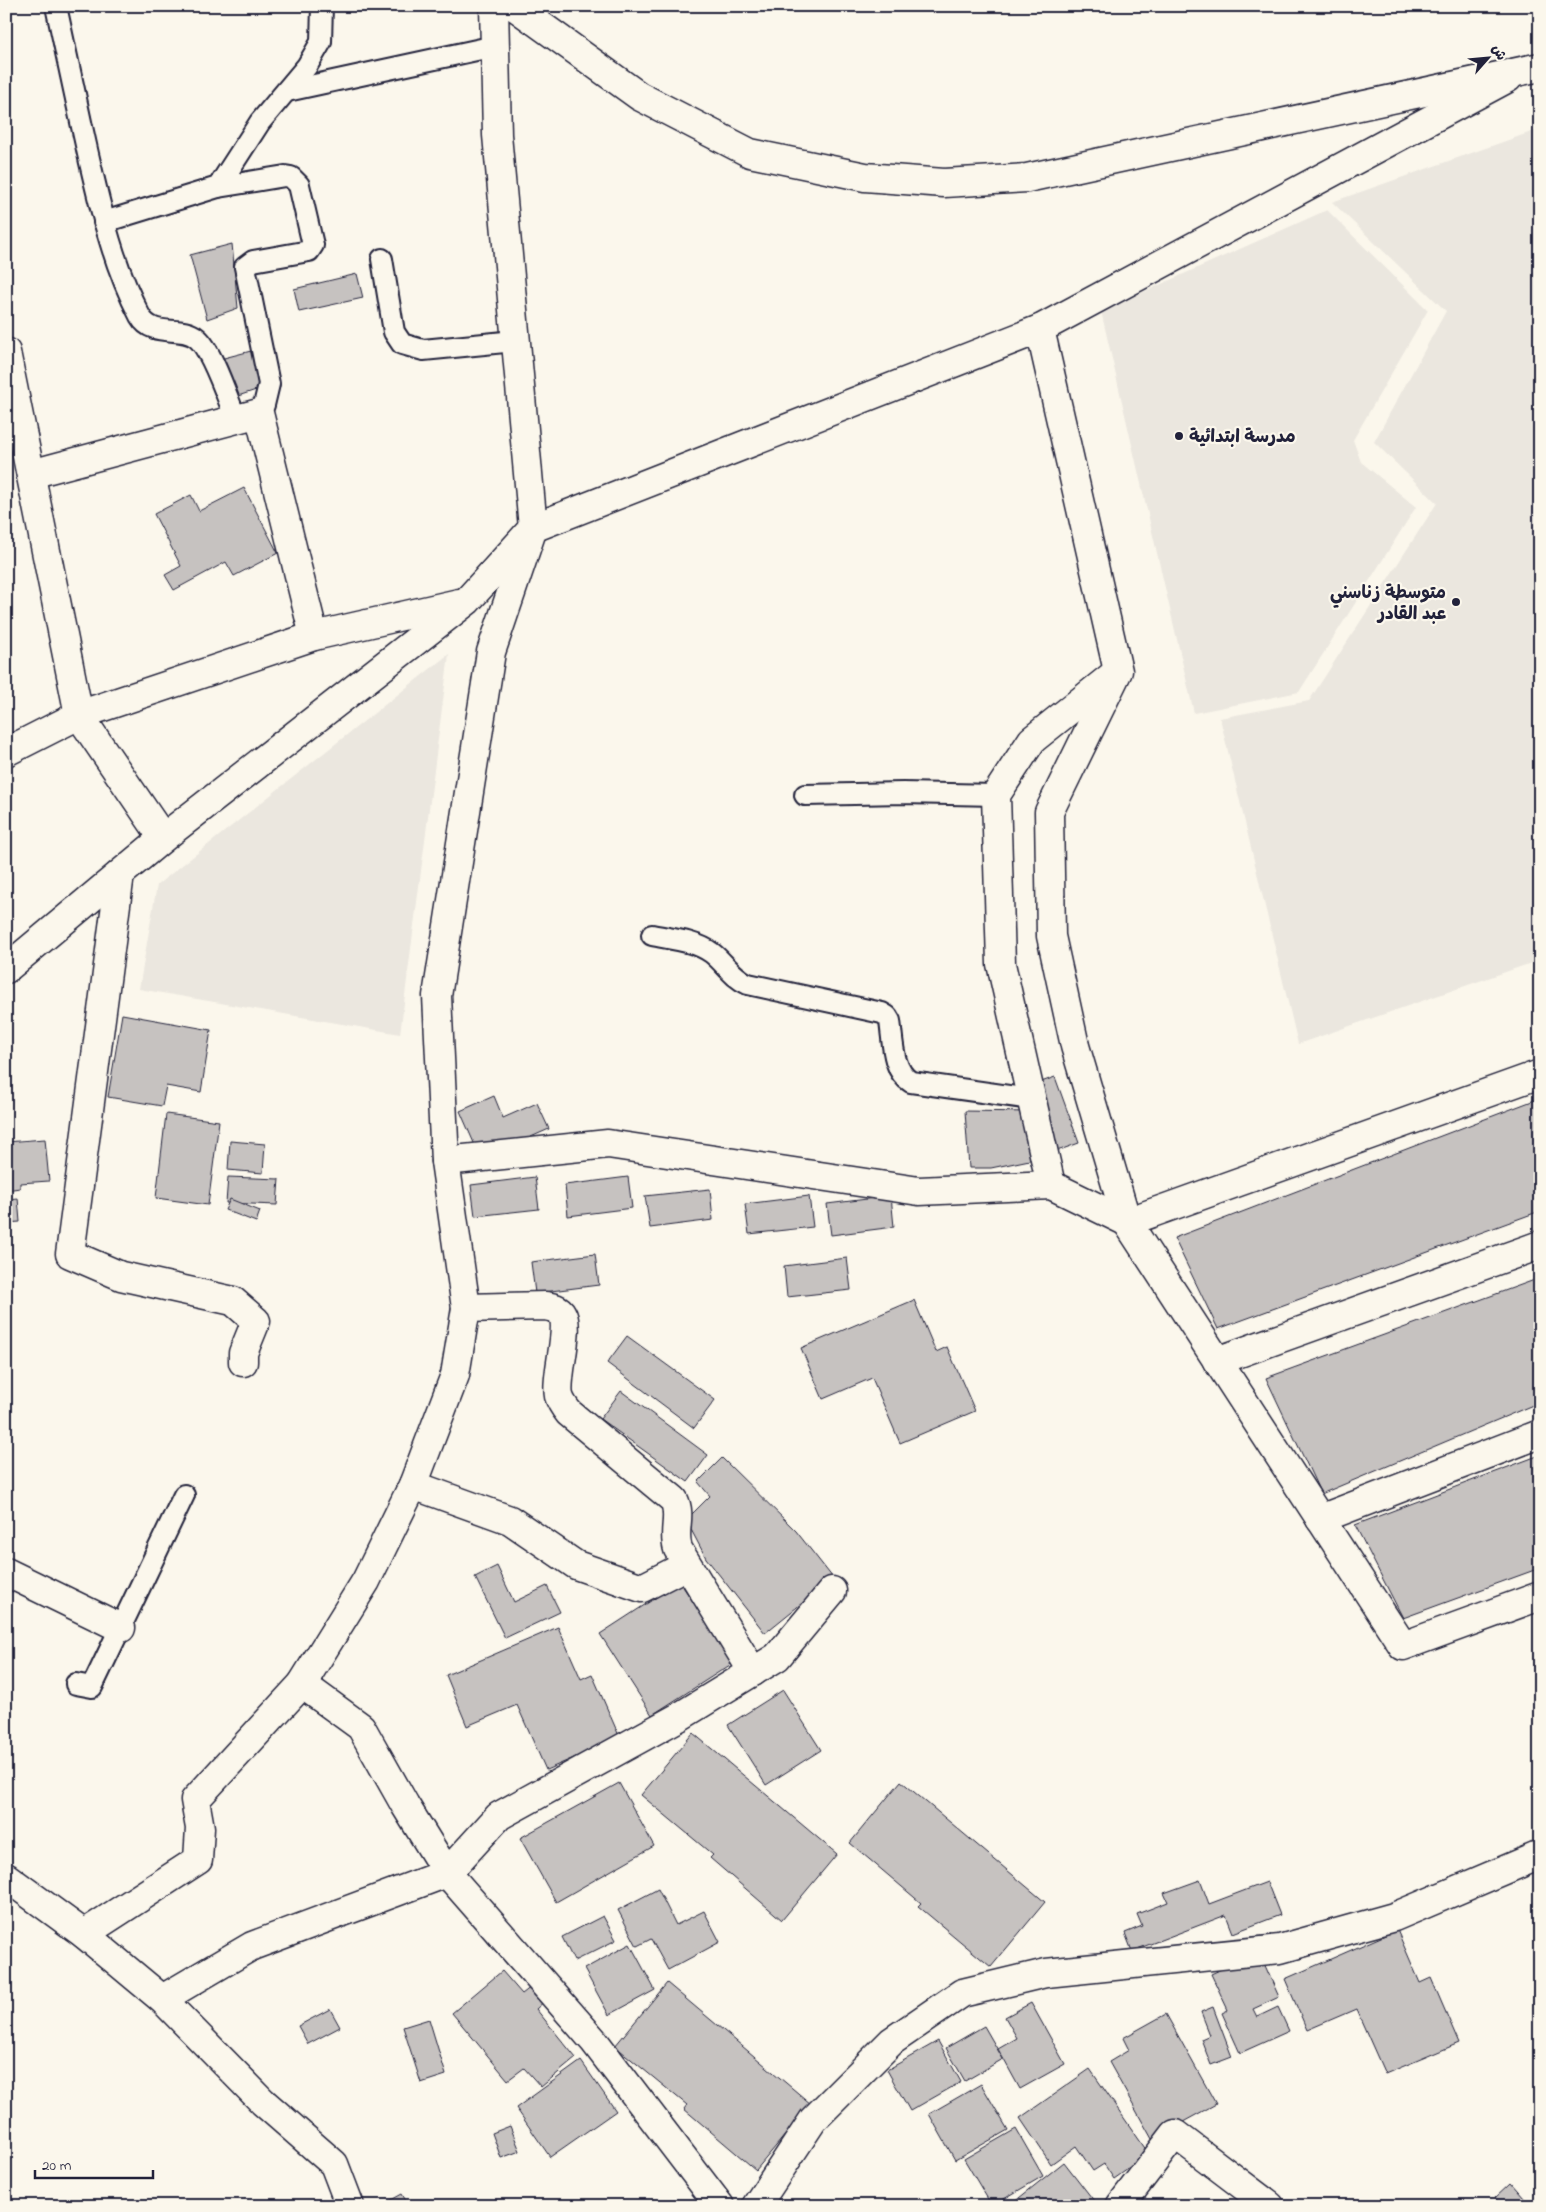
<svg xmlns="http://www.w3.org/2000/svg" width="1546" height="2212" font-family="'Indie Flower','Playpen Sans Arabic',sans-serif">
<rect width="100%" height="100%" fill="#fbf7ec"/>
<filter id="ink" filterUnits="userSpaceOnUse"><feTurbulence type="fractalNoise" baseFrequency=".02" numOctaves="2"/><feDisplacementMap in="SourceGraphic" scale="10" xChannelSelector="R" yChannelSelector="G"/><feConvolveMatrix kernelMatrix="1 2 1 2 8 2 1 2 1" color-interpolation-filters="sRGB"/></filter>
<g filter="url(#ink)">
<g fill="#ebe7df">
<path d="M1540,129V960L1298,1044L1220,718L1309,701L1437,503L1374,442L1446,311L1332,202Z"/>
<path d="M1327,210L1428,310L1353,440L1361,462L1416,507L1299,692L1194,713L1101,311Z"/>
<path d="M449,654L400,1034L139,989L157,885Z"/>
</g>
<g fill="#c6c2c0" stroke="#22223b">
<path d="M232,244L238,308L207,319L190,255Z"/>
<path d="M357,274L363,298L299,312L294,289Z"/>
<path d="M251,351L262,388L238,396L220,359Z"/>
<path d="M244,488L278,553L234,576L226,562L174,590L165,575L181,566L154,514L191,495L199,511Z"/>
<path d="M122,1014L211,1030L201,1092L166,1086L162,1106L108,1097Z"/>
<path d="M1055,1077L1079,1143L1057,1151L1033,1085Z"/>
<path d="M494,1096L503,1118L537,1103L549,1129L481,1159L460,1111Z"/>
<path d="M1540,1098V1211L1218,1329L1174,1238Z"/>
<path d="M965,1111L1028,1112L1039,1158L991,1168H969Z"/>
<path d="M166,1114L219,1121L208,1205L156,1198Z"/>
<path d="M45,1139L49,1181L20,1183V1188L6,1190V1142Z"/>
<path d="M230,1141L265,1144L263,1173L228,1170Z"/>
<path d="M228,1177L279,1179L277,1205L226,1203Z"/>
<path d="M535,1177L539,1209L475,1216L471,1185Z"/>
<path d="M628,1177L632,1208L568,1216L565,1185Z"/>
<path d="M710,1189L713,1220L650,1228L645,1196Z"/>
<path d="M809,1196L813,1227L749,1234L745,1204Z"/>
<path d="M891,1196L894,1227L831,1235L827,1204Z"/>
<path d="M18,1198L20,1222L6,1223V1199Z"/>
<path d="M230,1199L260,1211L256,1222L225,1210Z"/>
<path d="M595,1254L599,1285L535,1293L531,1262Z"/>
<path d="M847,1258L851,1290L787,1297L784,1266Z"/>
<path d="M1540,1278V1402L1321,1494L1266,1378Z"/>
<path d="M914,1300L936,1352L947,1347L975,1411L900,1443L872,1378L823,1399L801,1348Z"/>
<path d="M627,1336L715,1400L694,1428L607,1363Z"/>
<path d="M621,1391L708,1455L688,1482L600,1419Z"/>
<path d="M1540,1455V1568L1403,1618L1355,1525Z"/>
<path d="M722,1458L796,1531L833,1578L765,1633L706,1558L686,1520L710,1496L698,1482Z"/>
<path d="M497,1566L514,1602L547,1586L560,1612L505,1638L475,1577Z"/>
<path d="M680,1582L733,1663L652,1715L600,1634Z"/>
<path d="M558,1627L581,1679L592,1674L620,1738L546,1770L517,1705L467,1726L446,1675Z"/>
<path d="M783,1690L821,1750L766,1785L728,1725Z"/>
<path d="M693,1733L837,1854L782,1920L710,1858L713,1855L641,1795Z"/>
<path d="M901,1781L1045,1902L991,1967L918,1906L921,1903L850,1843Z"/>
<path d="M619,1783L654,1846L556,1902L520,1838Z"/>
<path d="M1200,1880L1209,1904L1267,1882L1280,1915L1233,1933L1226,1915L1132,1951L1125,1933L1142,1926L1137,1914L1168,1902L1164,1893Z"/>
<path d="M658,1889L676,1925L704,1911L720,1942L668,1970L651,1939L637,1946L618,1910Z"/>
<path d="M603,1916L616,1940L574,1961L562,1937Z"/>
<path d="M1397,1930L1420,1983L1431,1978L1459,2043L1385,2074L1356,2009L1307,2030L1285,1979Z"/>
<path d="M630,1944L655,1990L609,2015L584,1969Z"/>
<path d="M1259,1952L1279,1997L1253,2009L1257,2017L1278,2007L1289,2031L1240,2053L1222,2013L1228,2010L1211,1974Z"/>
<path d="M502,1971L522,1994L536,1983L548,1998L536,2009L576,2058L541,2087L524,2068L508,2080L452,2013Z"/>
<path d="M667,1983L811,2104L756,2170L684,2109L687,2105L615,2046Z"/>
<path d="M1031,2003L1065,2064L1020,2089L998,2049L1017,2038L1005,2017Z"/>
<path d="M1213,2007L1232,2057L1211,2065L1201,2039L1210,2035L1201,2012Z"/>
<path d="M330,2009L340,2027L308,2044L298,2026Z"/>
<path d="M1166,2014L1216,2104L1152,2139L1109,2062L1129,2050L1123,2038Z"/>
<path d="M429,2019L446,2075L421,2083L403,2027Z"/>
<path d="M984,2026L1003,2059L965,2081L946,2048Z"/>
<path d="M938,2041L961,2082L910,2111L887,2070Z"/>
<path d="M581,2061L616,2111L550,2157L516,2108Z"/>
<path d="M1090,2069L1149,2154L1114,2179L1104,2164L1093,2171L1076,2146L1051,2164L1020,2118Z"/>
<path d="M981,2084L1008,2130L955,2160L929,2114Z"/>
<path d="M510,2126L520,2151L501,2158L492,2133Z"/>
<path d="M1016,2129L1043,2176L992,2206L964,2159Z"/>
<path d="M1064,2162L1098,2206H1009Z"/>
<path d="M1511,2183L1531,2206H1502L1495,2198Z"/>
<path d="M402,2194L409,2206H380Z"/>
</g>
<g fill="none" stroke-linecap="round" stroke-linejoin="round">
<g stroke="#22223b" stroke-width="24">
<g id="service">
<path d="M56,6C67,56 77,105 88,154C101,210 113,265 140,316C153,339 180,324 197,338C212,350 228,400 236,419"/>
<path d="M287,91L495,46"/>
<path d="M218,187L285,176L291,177L299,185L313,245L309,251L253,261L245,267L269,384L264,405L259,413"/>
<path d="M104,222L218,187L260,122L307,66L321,42L322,6"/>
<path d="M382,259L394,332L402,344L423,350L515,341"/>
<path d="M805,795L903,793L996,795"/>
<path d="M652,935C671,939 696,941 712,953C725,963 732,977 748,984L882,1013L887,1016L890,1021C893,1041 892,1071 911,1082L1031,1099"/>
<path d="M76,1684L92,1687L184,1495"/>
</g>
</g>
<g stroke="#22223b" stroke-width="31">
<g id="minor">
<path d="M1040,329L1118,671L1049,812L1051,936L1075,1046L1127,1222L1403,1646L1540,1596"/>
<path d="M6,352L79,715L163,838"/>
<path d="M31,474L259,413L314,636"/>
<path d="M6,752L79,715L314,636L459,603"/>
<path d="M120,874L70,1254L121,1276L233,1301L256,1321L243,1353V1362"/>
<path d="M6,969L163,838L467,601L533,528L1040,329L1508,78"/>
<path d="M445,1161L608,1144L919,1191L1051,1185L1127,1222L1540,1074"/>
<path d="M1051,1185L1001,964L996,795L1032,740L1112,676"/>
<path d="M466,1308L546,1306C552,1307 559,1308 562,1314C571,1328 555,1377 559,1396C561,1403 565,1408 569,1413L674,1500C682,1516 672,1531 678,1549L753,1672"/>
<path d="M1217,1361L1540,1245"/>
<path d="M413,1485L510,1520L576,1565L642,1588L687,1565"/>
<path d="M1320,1519L1540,1434"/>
<path d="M6,1572L121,1628"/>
<path d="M302,1684L361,1727L405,1805L447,1873L594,2041L720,2206"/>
<path d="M6,1877L84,1934L162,1999L252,1946L447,1873L499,1816L679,1717L777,1657L832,1591"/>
<path d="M84,1934L198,1860L200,1828L195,1800L302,1684L366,1581L413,1485L455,1375L466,1308L445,1161L437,996L491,652L533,528L497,135L494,6"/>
<path d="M162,1999L263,2102L334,2164L350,2206"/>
<path d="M756,2206L813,2120L892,2041L962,1993L1046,1973L1280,1949L1394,1917L1540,1855"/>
<path d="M1120,2206L1175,2134L1270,2206"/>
</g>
</g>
<g stroke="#22223b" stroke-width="31">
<path id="secondary" d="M514,6L639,96L750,153L865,177L944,183L1027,178L1540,67"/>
</g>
<use href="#service" stroke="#fbf7ec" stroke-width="20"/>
<use href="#minor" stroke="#fbf7ec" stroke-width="28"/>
<use href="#secondary" stroke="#fbf7ec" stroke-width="28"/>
</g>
</g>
<g fill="#22223b" stroke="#fbf7ec" stroke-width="2">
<circle cx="1179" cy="436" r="5"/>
<circle cx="1456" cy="602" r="5"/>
</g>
<g text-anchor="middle" stroke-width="4.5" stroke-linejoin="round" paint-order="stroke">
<g font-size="18" font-weight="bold" fill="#22223b" stroke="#fbf7ec" text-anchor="start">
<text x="1189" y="442">مدرسة ابتدائية</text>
<text x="1446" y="598" text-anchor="end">متوسطة زناسني<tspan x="1446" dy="21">عبد القادر</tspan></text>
</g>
</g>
<rect width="1546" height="2212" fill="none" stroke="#fbf7ec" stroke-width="25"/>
<rect x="12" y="12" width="1521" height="2187" fill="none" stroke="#22223b" stroke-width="2" filter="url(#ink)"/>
<g transform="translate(1488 58) rotate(63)" stroke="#fbf7ec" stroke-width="4" paint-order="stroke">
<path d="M0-4L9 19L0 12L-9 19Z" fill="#22223b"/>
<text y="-8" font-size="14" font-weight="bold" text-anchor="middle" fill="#22223b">ش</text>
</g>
<path d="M35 2170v8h118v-8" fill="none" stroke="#22223b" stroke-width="2.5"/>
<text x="42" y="2170" font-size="15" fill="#22223b" stroke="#fbf7ec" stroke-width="4" paint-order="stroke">20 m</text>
</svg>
